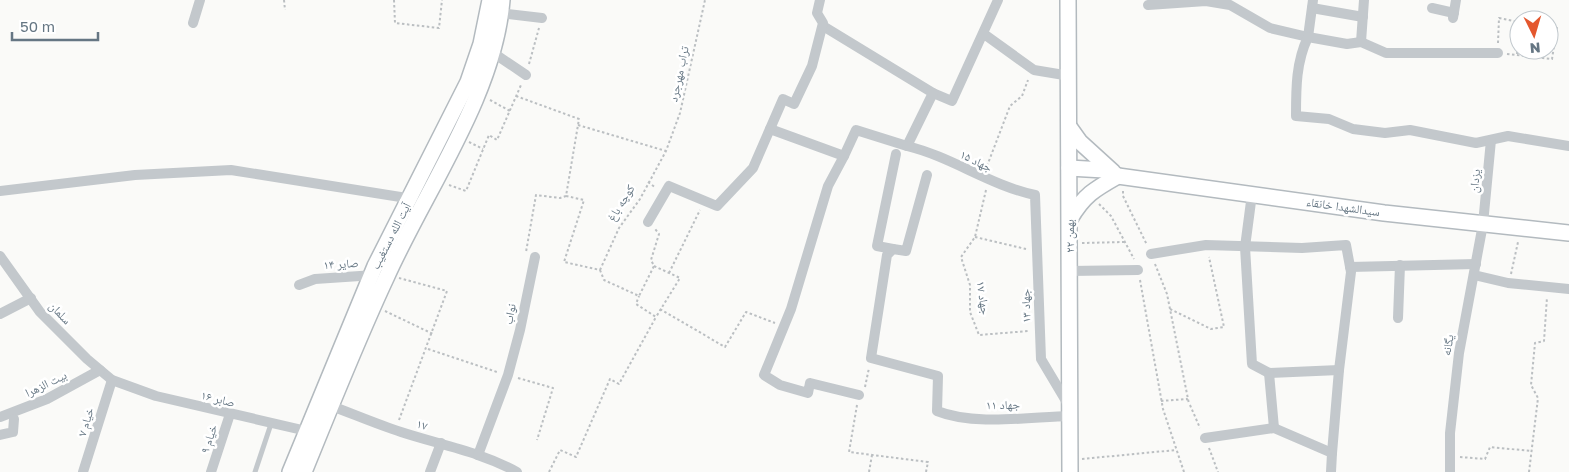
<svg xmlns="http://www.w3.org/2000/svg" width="1569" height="472" font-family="'Golos Text','Noto Naskh Arabic',sans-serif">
<rect width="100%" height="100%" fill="#fafaf8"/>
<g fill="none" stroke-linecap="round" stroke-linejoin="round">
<g stroke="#b3babf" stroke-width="18">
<g id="secondary">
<path d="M1068,0L1070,472"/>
<path d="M1070,128L1080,142L1113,172"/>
<path d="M1069,168L1104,170L1118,176L1384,213L1569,233"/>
<path d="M1070,219C1084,195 1095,189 1118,176"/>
<path d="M290,472L375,266L468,82L481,44L490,0"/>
<path d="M304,472C331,406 357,340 387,276C425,191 495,94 502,0"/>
</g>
</g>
<g stroke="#bbbfc2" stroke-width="2" stroke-dasharray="2.5 2.5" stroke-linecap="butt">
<path d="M284,0L285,10"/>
<path d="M394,0L395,23L439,28L442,0"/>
<path d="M1498,43L1499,18L1519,22L1517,55"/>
<path d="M1507,54L1552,59L1557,27L1549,26"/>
<path d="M1534,57V50"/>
<path d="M529,64L539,28"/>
<path d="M516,96L579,119L566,196L560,198L536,195L526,252"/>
<path d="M490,100L510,111"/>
<path d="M578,125L666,151"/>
<path d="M469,142L483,149"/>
<path d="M987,166L1010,106L1022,96L1028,80"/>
<path d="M648,182L656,188"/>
<path d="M449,185L466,191L489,135L497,140L521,85"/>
<path d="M986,190L975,237L961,257L970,285V312L979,335L1029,331"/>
<path d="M1123,191V196L1147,245"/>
<path d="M566,196L584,200L564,262L600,270"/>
<path d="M1099,204L1111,216L1134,259"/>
<path d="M975,237L1026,249"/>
<path d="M1082,243L1124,242"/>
<path d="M1155,264L1167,294L1189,404"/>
<path d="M654,266L680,278L656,317"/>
<path d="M600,270L619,228L640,199L666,151L680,113L705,0"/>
<path d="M600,270L604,280L639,296L654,266L651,260L659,234L655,229"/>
<path d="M669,273L700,210"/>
<path d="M1511,274L1518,242"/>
<path d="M1140,280L1163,409L1184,472"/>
<path d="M660,309L725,347L746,312L775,323"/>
<path d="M1170,309L1211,329L1224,327L1209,257"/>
<path d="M385,311L433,334"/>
<path d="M428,349L497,372"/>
<path d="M518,378L553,388L537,440"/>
<path d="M865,387L869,368"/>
<path d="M1161,401L1187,399L1188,401"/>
<path d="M857,405L849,452L928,462L926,472"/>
<path d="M1190,405L1200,428"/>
<path d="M399,420L447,291L399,278"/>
<path d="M1209,448L1218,472"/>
<path d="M1460,457L1485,459L1490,447L1531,451"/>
<path d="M1082,459L1176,450"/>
<path d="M549,472L560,450L576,457L610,379L619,384L656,317L636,304L639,296"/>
<path d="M869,472L872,455"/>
<path d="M1529,472L1538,398L1531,385L1535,343L1544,341L1547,297"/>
</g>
<path stroke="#c3c8cc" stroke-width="5" d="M255,472L271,424"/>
<g stroke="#c3c8cc" stroke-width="10">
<path d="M1148,5L1206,1L1230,5L1270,28L1308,37L1313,0"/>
<path d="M1312,8L1363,17"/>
<path d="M1432,8L1454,13"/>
<path d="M500,13L542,18"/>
<path d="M1453,18L1456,0"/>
<path d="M193,23L200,0"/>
<path d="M984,34L1034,70L1070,76"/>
<path d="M1361,42L1364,0"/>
<path d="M492,52L526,75"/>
<path d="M1498,53H1386L1361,42L1347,44L1308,37C1296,62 1296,88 1296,116L1329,119L1353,129L1385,133L1410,130L1476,143L1508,136L1569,146"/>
<path d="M933,93L952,101L998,0"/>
<path d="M770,129L844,156L856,130L907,146L933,93L823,26"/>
<path d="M907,146C952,157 989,185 1035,195L1041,359L1069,406"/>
<path d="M844,156L828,186L791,309L764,375L780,385L808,393L810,383L859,395"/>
<path d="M927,175L906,251L893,249L887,255L871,358L938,376L937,411C974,426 1030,417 1070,416"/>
<path d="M0,191L135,175L231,170L413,199"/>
<path d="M1252,194L1245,247L1252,364L1269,373L1339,370L1332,453"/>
<path d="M648,222L669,186L717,206L753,168L783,99L794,104L812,66L823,23L817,13L820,0"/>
<path d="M893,249L877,246L896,154"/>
<path d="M1151,254L1206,245L1302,248L1346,245L1351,272L1339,370"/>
<path d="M0,256L40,312L87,359L112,380L156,396L311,432"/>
<path d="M1350,267L1476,264"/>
<path d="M1070,271L1138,270"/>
<path d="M1474,275L1508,283L1569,289"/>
<path d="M299,285L315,279L375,275"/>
<path d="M0,314L31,298"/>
<path d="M1398,318L1400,265"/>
<path d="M1269,373L1274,428"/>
<path d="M326,404C351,413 376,424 401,432C441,445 481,452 517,472"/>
<path d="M0,417L47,399L100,370"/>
<path d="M0,435L13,432L14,419"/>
<path d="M1205,438L1274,428L1332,453L1331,472"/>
<path d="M478,455L508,375L520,330L535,257"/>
<path d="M83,472L112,380"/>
<path d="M211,472L230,414"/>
<path d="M430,472L441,443"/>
<path d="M1450,472V433L1459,353L1483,224L1491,140"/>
</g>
<use href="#secondary" stroke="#fff" stroke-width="15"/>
</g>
<g text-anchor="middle" stroke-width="5" stroke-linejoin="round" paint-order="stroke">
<g font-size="12" fill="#657683" stroke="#fff">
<text transform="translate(679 74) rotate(-78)" y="4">تراب مهرجرد</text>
<text transform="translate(976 161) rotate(26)" y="4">جهاد ۱۵</text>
<text transform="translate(1475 181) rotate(-85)" y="4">یزدان</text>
<text transform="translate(621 203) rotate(-58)" y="4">کوچه باغ</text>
<text transform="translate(1343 207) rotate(8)" y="4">سیدالشهدا خانقاء</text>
<text transform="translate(391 236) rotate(-63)" y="4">آیت الله دستغیب</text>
<text transform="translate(1070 236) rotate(-91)" y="4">۲۲ بهمن</text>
<text transform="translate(341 264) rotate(-4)" y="4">صایر ۱۴</text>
<text transform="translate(983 298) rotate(81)" y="4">جهاد ۱۷</text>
<text transform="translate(1026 306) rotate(-92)" y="4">جهاد ۱۳</text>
<text transform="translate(60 313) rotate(46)" y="4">سلمان</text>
<text transform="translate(510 314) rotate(-79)" y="4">نواب</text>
<text transform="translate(1448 345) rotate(-80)" y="4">یگانه</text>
<text transform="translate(46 384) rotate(-26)" y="4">بیت الزهرا</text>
<text transform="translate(218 399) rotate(14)" y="4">صابر ۱۶</text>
<text transform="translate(1003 405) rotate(-1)" y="4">جهاد ۱۱</text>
<text transform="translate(86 422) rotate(-73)" y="4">خیام ۷</text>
<text transform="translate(422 425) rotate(16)" y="4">۱۷</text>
<text transform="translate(209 439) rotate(-72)" y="4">خیام ۹</text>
</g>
</g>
<g transform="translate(1534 35) rotate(175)"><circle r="24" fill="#ffffff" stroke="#c1c8cd"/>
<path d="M0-4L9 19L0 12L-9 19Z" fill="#e4572e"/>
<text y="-8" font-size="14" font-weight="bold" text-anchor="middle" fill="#657683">N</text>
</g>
<path d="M12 32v8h86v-8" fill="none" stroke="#657683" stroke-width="2.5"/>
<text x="20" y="32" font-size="15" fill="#657683" stroke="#ffffff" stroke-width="4" paint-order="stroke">50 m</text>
</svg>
